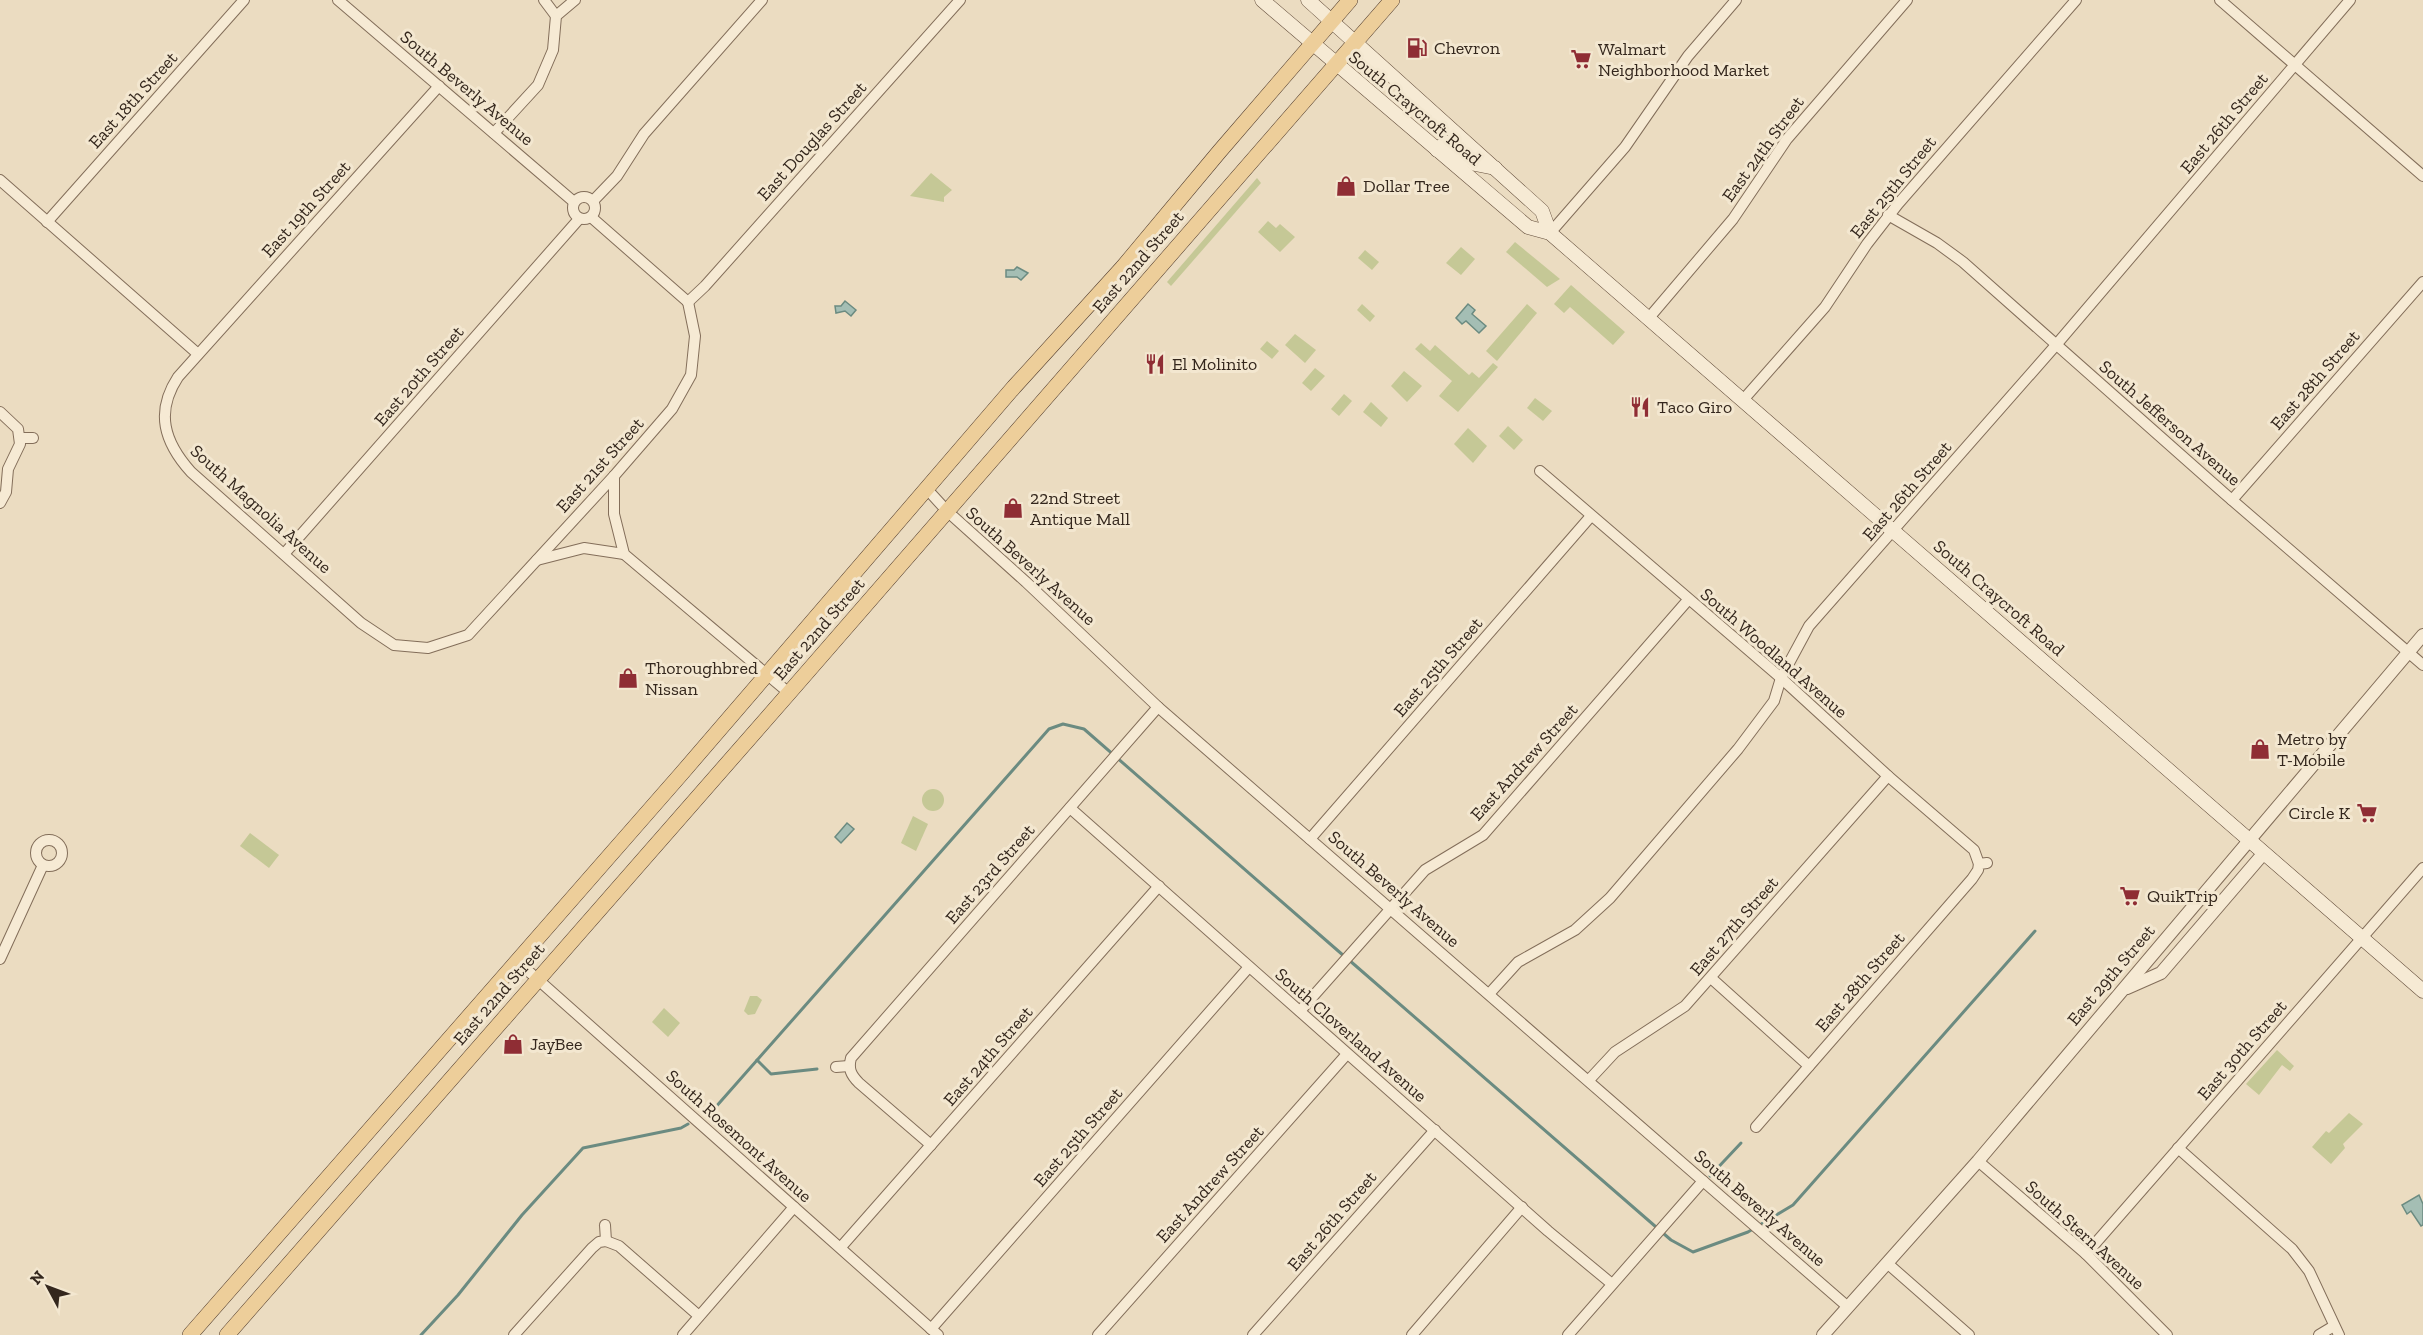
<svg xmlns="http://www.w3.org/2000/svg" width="2423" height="1335" font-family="'Zilla Slab',serif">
<rect width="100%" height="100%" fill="#ebdcc1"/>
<g fill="#c5c896">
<path d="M931,173L952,190L944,197V202L910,196Z"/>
<path d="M1257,178L1261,183L1171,286L1167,282Z"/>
<path d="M1268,221L1276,228L1280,224L1295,237L1280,252L1258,232Z"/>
<path d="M1515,242L1560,279L1547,287L1506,252Z"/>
<path d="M1461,247L1475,259L1461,275L1446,263Z"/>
<path d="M1365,250L1379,262L1372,270L1358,258Z"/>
<path d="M1571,285L1625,332L1613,345L1570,307L1564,313L1554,304Z"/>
<path d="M1362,304L1375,316L1370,322L1357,310Z"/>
<path d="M1527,304L1537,313L1497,361L1486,351Z"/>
<path d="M1295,334L1316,350L1305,363L1285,345Z"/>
<path d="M1267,341L1279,351L1272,359L1260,349Z"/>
<path d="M1421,343L1430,351L1435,345L1469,375L1472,372L1479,378L1493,363L1498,367L1458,412L1439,396L1452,381L1415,349Z"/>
<path d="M1315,368L1325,376L1311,391L1302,383Z"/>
<path d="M1404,371L1422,386L1407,402L1391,386Z"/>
<path d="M1344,394L1352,401L1339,416L1331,409Z"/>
<path d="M1535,398L1552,411L1543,421L1527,408Z"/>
<path d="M1371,402L1388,418L1381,427L1363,412Z"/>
<path d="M1508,426L1523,440L1514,450L1499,436Z"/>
<path d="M1468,428L1487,446L1473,463L1454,444Z"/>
<circle cx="933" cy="800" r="11"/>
<path d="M913,816L928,824L916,851L901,843Z"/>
<path d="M250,833L279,855L269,868L240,846Z"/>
<path d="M750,996H757L762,1000L755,1014L748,1015L744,1011Z"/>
<path d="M664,1008L680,1023L668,1037L652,1022Z"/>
<path d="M2277,1050L2294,1066L2290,1071L2282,1065L2259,1095L2246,1084Z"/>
<path d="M2349,1113L2363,1124L2343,1144L2345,1148L2331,1164L2312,1147L2326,1131L2329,1133Z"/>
</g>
<g fill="#a4beb4" stroke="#6b8b81" stroke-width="1.5">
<path d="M1017,267L1028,273L1021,280L1017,277H1006V270H1014Z"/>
<path d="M845,301L856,310L851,316L845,311L836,313L835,306H841Z"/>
<path d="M1468,304L1475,310L1472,314L1486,326L1479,333L1466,321L1462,324L1456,318Z"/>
<path d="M847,823L854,829L841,843L835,837Z"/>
<path d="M2419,1195L2423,1204V1225L2421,1226L2411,1211L2407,1214L2402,1205Z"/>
</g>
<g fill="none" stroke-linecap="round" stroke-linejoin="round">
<g stroke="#6b8b81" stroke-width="3">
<path d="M1349,960L1671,1240L1693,1252L1748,1232L1793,1205L2035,931"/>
<path d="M757,1060L771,1074L817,1069"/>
<path d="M709,1111L714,1109L1049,729L1063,724L1084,729L1344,956"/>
<path d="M1710,1176L1741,1143"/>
<path d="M421,1335L458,1295L522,1215L583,1148L681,1128L688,1124"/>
</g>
<g stroke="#836e5a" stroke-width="12">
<g id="minor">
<path d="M338,0L574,202"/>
<path d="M544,0L556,16"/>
<path d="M2220,0L2423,176"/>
<path d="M439,86L178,377C155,412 164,442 191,472L361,623L394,645L428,648L468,635L614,476L672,409L691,375L695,336L688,302"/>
<path d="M494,133L538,85L553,50L556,16L575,0"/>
<path d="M0,180L198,354"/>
<circle cx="584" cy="208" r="11"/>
<path d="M593,201L617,176L644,134L762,0"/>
<path d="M1888,215L1937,243L1963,262L2225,494L2423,665"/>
<path d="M591,217L688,302"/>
<path d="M47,222L244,0"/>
<path d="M1550,233L1625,147L1688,56L1736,0"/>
<path d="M688,302L705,286L960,0"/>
<path d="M1648,319L1733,219L1787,139L1907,0"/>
<path d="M1743,400L1825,307L1867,244L1898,204L2076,0"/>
<path d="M0,412L18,429L20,444L8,469L6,492L0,503"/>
<path d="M20,438H33"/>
<path d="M1540,471L1781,678L1888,776L1974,850L1979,864"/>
<path d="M614,476V514L624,554L789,693"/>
<path d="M926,488L947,511L1026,582L1158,707L1848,1307"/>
<path d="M2232,500L2423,282"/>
<path d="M284,554L579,219"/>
<path d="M537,560L584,548L624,554"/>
<path d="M1070,808L1548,1231L1612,1284"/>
<path d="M1310,839L1591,516"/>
<circle cx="49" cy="853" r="13"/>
<path d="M0,959L43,865"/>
<path d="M517,961L938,1335"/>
<path d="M1711,978L1809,1066"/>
<path d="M1489,994L1518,962L1575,930L1610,898L1738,749L1774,701L1781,678L1809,626L2056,345L2350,0"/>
<path d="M1300,1011L1425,870L1483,835L1688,600"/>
<path d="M836,1067L849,1066"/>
<path d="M1589,1080L1615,1052L1685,1006L1888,776"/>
<path d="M1756,1127L1972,879L1978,870L1979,864L1987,863"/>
<path d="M931,1145L859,1083C851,1075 848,1069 851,1058L1158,707"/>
<path d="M2178,1148L2292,1249L2309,1271L2339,1335"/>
<path d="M1978,1161L2086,1254L2167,1335"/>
<path d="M605,1225L606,1241"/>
<path d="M606,1241L619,1246L699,1316"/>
<path d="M841,1247L1159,886"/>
<path d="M2086,1254L2423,868"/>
<path d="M1887,1263L1969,1335"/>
<path d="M931,1329L1249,967"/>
<path d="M514,1335L592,1248L599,1242L606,1241"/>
<path d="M683,1335L794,1207"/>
<path d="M1098,1335L1347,1054"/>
<path d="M1253,1335L1435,1130"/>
<path d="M1412,1335L1522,1207"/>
<path d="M1568,1335L1703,1181"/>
<path d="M2319,1335L2334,1326"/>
</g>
</g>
<g stroke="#836e5a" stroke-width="14">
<g id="tertiary">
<path d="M2127,988L2161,973L2263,854"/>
<path d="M1823,1335L1978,1161L2423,635"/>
</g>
</g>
<g stroke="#654f3d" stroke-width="15">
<g id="secondary">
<path d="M1262,0L1528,227L1550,233L2423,991"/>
<path d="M1308,0L1542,211L1550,233"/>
<path d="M1437,150L1445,143H1448L1475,164L1495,168"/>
</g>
</g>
<g stroke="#513c2e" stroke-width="16">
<g id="primary">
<path d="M190,1335L682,773L1014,387L1123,267L1219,152L1350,0"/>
<path d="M227,1335L789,693L1392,0"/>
</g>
</g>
<use href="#minor" stroke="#f6ead4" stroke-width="10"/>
<use href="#tertiary" stroke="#f6ead4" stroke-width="12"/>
<use href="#secondary" stroke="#f6ead4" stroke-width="14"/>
<use href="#primary" stroke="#edce9a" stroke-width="15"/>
</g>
<defs>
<g id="fuel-bare" transform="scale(1.62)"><path d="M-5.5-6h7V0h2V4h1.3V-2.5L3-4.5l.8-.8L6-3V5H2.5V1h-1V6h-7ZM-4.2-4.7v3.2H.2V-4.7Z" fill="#8f2d34" stroke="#f3e7d0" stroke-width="2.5" paint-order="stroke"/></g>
<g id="supermarket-bare" transform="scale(1.62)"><path d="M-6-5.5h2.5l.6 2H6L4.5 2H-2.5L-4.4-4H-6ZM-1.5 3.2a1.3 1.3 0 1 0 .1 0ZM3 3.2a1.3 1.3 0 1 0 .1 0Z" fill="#8f2d34" stroke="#f3e7d0" stroke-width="2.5" paint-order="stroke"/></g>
<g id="shop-bare" transform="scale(1.62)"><path d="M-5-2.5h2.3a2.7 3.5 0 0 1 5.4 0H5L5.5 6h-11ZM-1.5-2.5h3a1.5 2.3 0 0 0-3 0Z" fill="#8f2d34" stroke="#f3e7d0" stroke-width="2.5" paint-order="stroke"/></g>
<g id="restaurant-bare" transform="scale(1.62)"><path d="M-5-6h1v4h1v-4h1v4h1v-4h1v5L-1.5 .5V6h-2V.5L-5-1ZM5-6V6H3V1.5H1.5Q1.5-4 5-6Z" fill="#8f2d34" stroke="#f3e7d0" stroke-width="2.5" paint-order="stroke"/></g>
</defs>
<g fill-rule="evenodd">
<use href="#fuel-bare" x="1417" y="48"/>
<use href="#supermarket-bare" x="1581" y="59"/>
<use href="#shop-bare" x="1346" y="186"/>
<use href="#restaurant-bare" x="1155" y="364"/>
<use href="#restaurant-bare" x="1640" y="407"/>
<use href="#shop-bare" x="1013" y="508"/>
<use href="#shop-bare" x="628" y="678"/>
<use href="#shop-bare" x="2260" y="749"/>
<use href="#supermarket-bare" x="2367" y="813"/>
<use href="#supermarket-bare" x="2130" y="896"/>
<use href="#shop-bare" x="513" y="1044"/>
</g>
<g text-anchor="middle" stroke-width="6" stroke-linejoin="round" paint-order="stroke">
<g font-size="18" fill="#34271d" stroke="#f3e7d0" text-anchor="start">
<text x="1434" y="54">Chevron</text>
<text x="1598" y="55">Walmart<tspan x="1598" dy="21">Neighborhood Market</tspan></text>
<text x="1363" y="192">Dollar Tree</text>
<text x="1172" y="370">El Molinito</text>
<text x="1657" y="413">Taco Giro</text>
<text x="1030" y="504">22nd Street<tspan x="1030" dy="21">Antique Mall</tspan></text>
<text x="645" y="674">Thoroughbred<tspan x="645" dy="21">Nissan</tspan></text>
<text x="2277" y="745">Metro by<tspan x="2277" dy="21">T-Mobile</tspan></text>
<text x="2350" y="819" text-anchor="end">Circle K</text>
<text x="2147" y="902">QuikTrip</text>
<text x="530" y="1050">JayBee</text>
</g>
<g font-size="18" fill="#34271d" stroke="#f3e7d0">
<text transform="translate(467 88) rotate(40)" y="6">South Beverly Avenue</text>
<text transform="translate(133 100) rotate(-48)" y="6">East 18th Street</text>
<text transform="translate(1415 108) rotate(40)" y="6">South Craycroft Road</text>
<text transform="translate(2224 123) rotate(-50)" y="6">East 26th Street</text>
<text transform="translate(812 141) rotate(-48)" y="6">East Douglas Street</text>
<text transform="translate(1763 149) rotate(-54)" y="6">East 24th Street</text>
<text transform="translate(1893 187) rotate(-51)" y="6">East 25th Street</text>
<text transform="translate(306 209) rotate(-48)" y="6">East 19th Street</text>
<text transform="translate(1138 262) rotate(-49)" y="6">East 22nd Street</text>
<text transform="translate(419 376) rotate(-49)" y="6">East 20th Street</text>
<text transform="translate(2315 380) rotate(-49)" y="6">East 28th Street</text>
<text transform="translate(2170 423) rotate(41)" y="6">South Jefferson Avenue</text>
<text transform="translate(600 465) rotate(-48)" y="6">East 21st Street</text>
<text transform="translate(1907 491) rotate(-49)" y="6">East 26th Street</text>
<text transform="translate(261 509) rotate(42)" y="6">South Magnolia Avenue</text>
<text transform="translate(1031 566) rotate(42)" y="6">South Beverly Avenue</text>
<text transform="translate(1999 598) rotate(41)" y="6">South Craycroft Road</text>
<text transform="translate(819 629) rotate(-49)" y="6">East 22nd Street</text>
<text transform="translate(1774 653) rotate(41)" y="6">South Woodland Avenue</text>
<text transform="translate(1438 667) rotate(-49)" y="6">East 25th Street</text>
<text transform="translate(1524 762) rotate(-48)" y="6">East Andrew Street</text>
<text transform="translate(990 874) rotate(-49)" y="6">East 23rd Street</text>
<text transform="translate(1394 889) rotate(41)" y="6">South Beverly Avenue</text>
<text transform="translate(1734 926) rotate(-49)" y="6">East 27th Street</text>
<text transform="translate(2111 975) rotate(-50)" y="6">East 29th Street</text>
<text transform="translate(1860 982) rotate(-49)" y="6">East 28th Street</text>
<text transform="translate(499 994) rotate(-49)" y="6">East 22nd Street</text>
<text transform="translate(1351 1035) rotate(41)" y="6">South Cloverland Avenue</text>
<text transform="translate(2242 1050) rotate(-49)" y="6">East 30th Street</text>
<text transform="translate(988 1056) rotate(-49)" y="6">East 24th Street</text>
<text transform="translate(739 1136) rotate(42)" y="6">South Rosemont Avenue</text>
<text transform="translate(1078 1137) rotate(-49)" y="6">East 25th Street</text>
<text transform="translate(1210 1184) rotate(-48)" y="6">East Andrew Street</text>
<text transform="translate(1760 1208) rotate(41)" y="6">South Beverly Avenue</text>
<text transform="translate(1332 1221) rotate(-49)" y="6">East 26th Street</text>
<text transform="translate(2085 1235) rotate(42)" y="6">South Stern Avenue</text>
</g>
</g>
<g transform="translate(48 1287) rotate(311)" stroke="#f3e7d0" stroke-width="4.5" paint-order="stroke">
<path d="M0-4.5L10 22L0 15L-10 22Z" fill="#34271d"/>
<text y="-9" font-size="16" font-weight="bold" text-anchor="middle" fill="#34271d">N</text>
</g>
</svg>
